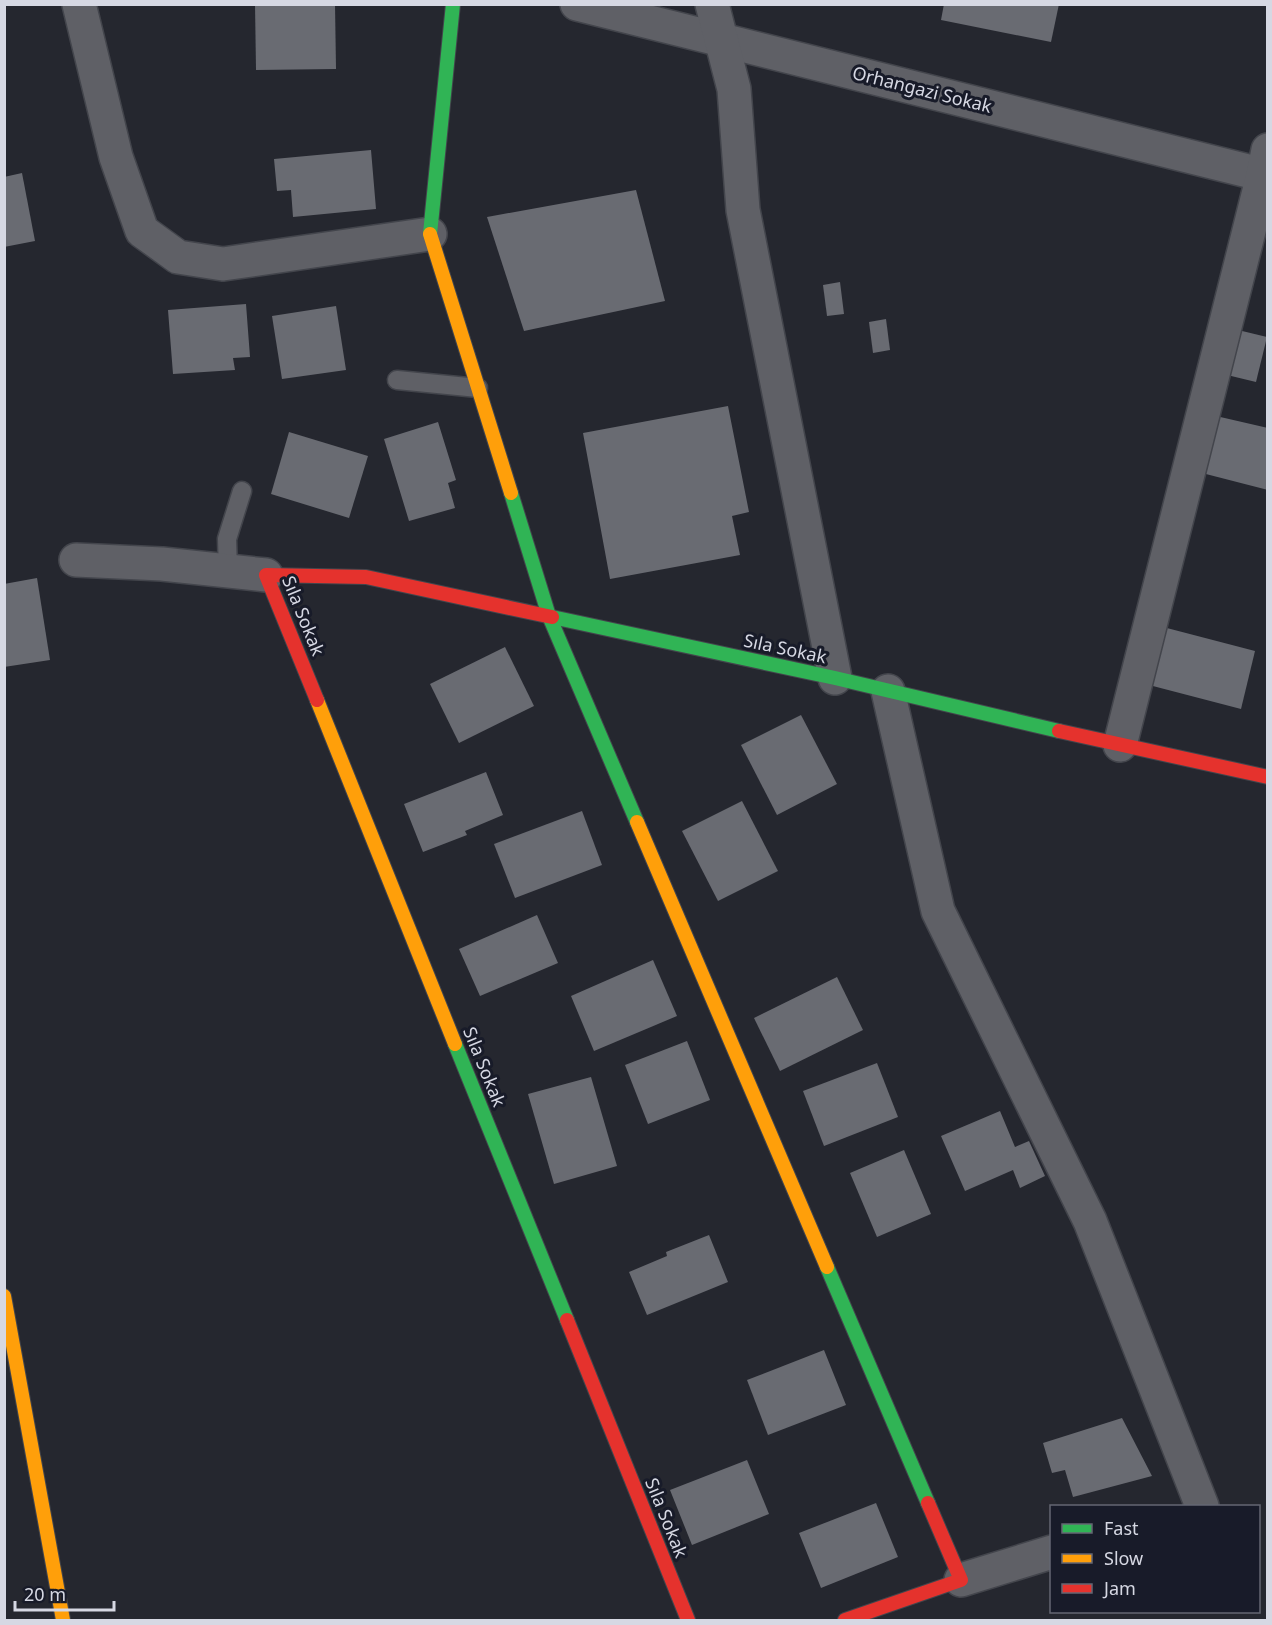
<svg xmlns="http://www.w3.org/2000/svg" width="1272" height="1625" font-family="'Noto Sans',sans-serif">
<rect width="100%" height="100%" fill="#25272f"/>
<g fill="#696b72">
<path d="M255,4H335L336,69L256,70Z"/>
<path d="M944,4H1059L1051,42L941,20Z"/>
<path d="M371,150L376,209L293,217L291,190L277,191L274,159Z"/>
<path d="M22,173L35,241L4,247V177Z"/>
<path d="M636,190L665,301L524,331L487,217Z"/>
<path d="M840,282L844,314L827,316L823,285Z"/>
<path d="M246,304L250,357L233,358L235,370L173,374L168,310Z"/>
<path d="M336,306L346,370L282,379L272,316Z"/>
<path d="M886,319L890,350L873,353L869,322Z"/>
<path d="M1238,330L1267,337L1256,382L1227,375Z"/>
<path d="M728,406L749,512L732,516L740,555L610,579L583,433Z"/>
<path d="M1216,416L1268,428V490L1202,473Z"/>
<path d="M438,422L456,480L448,483L455,508L409,521L384,439Z"/>
<path d="M289,432L368,456L349,518L271,494Z"/>
<path d="M37,578L50,660L4,667V584Z"/>
<path d="M1163,627L1255,651L1241,709L1149,685Z"/>
<path d="M505,647L534,706L459,743L430,684Z"/>
<path d="M801,715L837,784L777,815L741,745Z"/>
<path d="M486,772L503,815L465,831L467,835L423,852L404,804Z"/>
<path d="M742,801L778,871L718,901L682,831Z"/>
<path d="M582,811L602,865L515,898L494,844Z"/>
<path d="M537,915L558,963L480,996L459,949Z"/>
<path d="M653,960L677,1016L594,1051L571,996Z"/>
<path d="M837,977L863,1030L780,1071L754,1018Z"/>
<path d="M687,1041L710,1100L648,1124L625,1065Z"/>
<path d="M877,1063L898,1117L824,1146L803,1091Z"/>
<path d="M591,1077L617,1166L554,1184L528,1094Z"/>
<path d="M1000,1111L1015,1147L1029,1141L1045,1176L1020,1188L1013,1170L965,1191L941,1136Z"/>
<path d="M904,1150L931,1214L877,1237L850,1173Z"/>
<path d="M709,1235L728,1282L647,1315L629,1272L667,1256L666,1252Z"/>
<path d="M824,1350L846,1405L768,1435L747,1380Z"/>
<path d="M1122,1418L1152,1476L1073,1497L1065,1470L1052,1473L1043,1443Z"/>
<path d="M747,1460L769,1514L692,1545L670,1490Z"/>
<path d="M876,1503L898,1557L821,1588L799,1533Z"/>
</g>
<g fill="none" stroke-linecap="round" stroke-linejoin="round">
<g stroke="#43454c" stroke-width="21">
<g id="lane">
<path d="M397,380L478,388"/>
<path d="M228,571L227,539L242,491"/>
</g>
</g>
<g stroke="#43454c" stroke-width="36">
<g id="street">
<path d="M79,4L116,157L142,231L178,257L223,264L430,234"/>
<path d="M577,4L1268,176"/>
<path d="M712,4L734,89L743,210L835,678"/>
<path d="M76,560L162,564L266,575"/>
<path d="M888,691L938,911L1090,1221L1202,1506H1200"/>
<path d="M1120,745L1263,175L1268,150"/>
<path d="M961,1580L1052,1552"/>
</g>
</g>
<g stroke="#43454c" stroke-width="16">
<g id="fast">
<path d="M430,234L453,4"/>
<path d="M511,493L549,616L637,822"/>
<path d="M552,617L835,678L1059,731"/>
<path d="M455,1044L567,1320"/>
<path d="M827,1267L928,1503"/>
</g>
</g>
<g stroke="#43454c" stroke-width="16">
<g id="slow">
<path d="M430,234L511,493"/>
<path d="M317,700L455,1044"/>
<path d="M637,822L827,1267"/>
<path d="M4,1296L63,1620"/>
</g>
</g>
<g stroke="#43454c" stroke-width="16">
<g id="jam">
<path d="M317,700L266,575L366,577L552,617"/>
<path d="M1059,731L1268,777"/>
<path d="M567,1320L688,1620"/>
<path d="M845,1620L961,1580L928,1503"/>
</g>
</g>
<use href="#lane" stroke="#5f6066" stroke-width="18"/>
<use href="#street" stroke="#5f6066" stroke-width="33"/>
<use href="#fast" stroke="#30b455" stroke-width="14"/>
<use href="#slow" stroke="#ff9f0a" stroke-width="14"/>
<use href="#jam" stroke="#e5322d" stroke-width="14"/>
</g>
<g text-anchor="middle" stroke-width="6" stroke-linejoin="round" paint-order="stroke">
<g font-size="18" fill="#d6d8e3" stroke="#181b29">
<text transform="translate(922 90) rotate(14)" y="6">Orhangazi Sokak</text>
<text transform="translate(303 616) rotate(68)" y="6">Sıla Sokak</text>
<text transform="translate(785 649) rotate(12)" y="6">Sıla Sokak</text>
<text transform="translate(484 1067) rotate(68)" y="6">Sıla Sokak</text>
<text transform="translate(666 1518) rotate(68)" y="6">Sıla Sokak</text>
</g>
</g>
<rect width="1272" height="1625" fill="none" stroke="#d6d8e3" stroke-width="12"/>
<rect x="1050" y="1505" width="210" height="108" fill="#181b29" stroke="#646773" stroke-width="1.5"/>
<rect x="1062" y="1524" width="30" height="9" fill="#30b455" stroke="#646773" stroke-width="1.5"/>
<text x="1104" y="1535" font-size="18" fill="#d6d8e3">Fast</text>
<rect x="1062" y="1554" width="30" height="9" fill="#ff9f0a" stroke="#646773" stroke-width="1.5"/>
<text x="1104" y="1565" font-size="18" fill="#d6d8e3">Slow</text>
<rect x="1062" y="1584" width="30" height="9" fill="#e5322d" stroke="#646773" stroke-width="1.5"/>
<text x="1104" y="1595" font-size="18" fill="#d6d8e3">Jam</text>
<path d="M15 1601v9h99v-9" fill="none" stroke="#d6d8e3" stroke-width="3"/>
<text x="24" y="1601" font-size="18" fill="#d6d8e3" stroke="#181b29" stroke-width="4.5" paint-order="stroke">20 m</text>
</svg>
